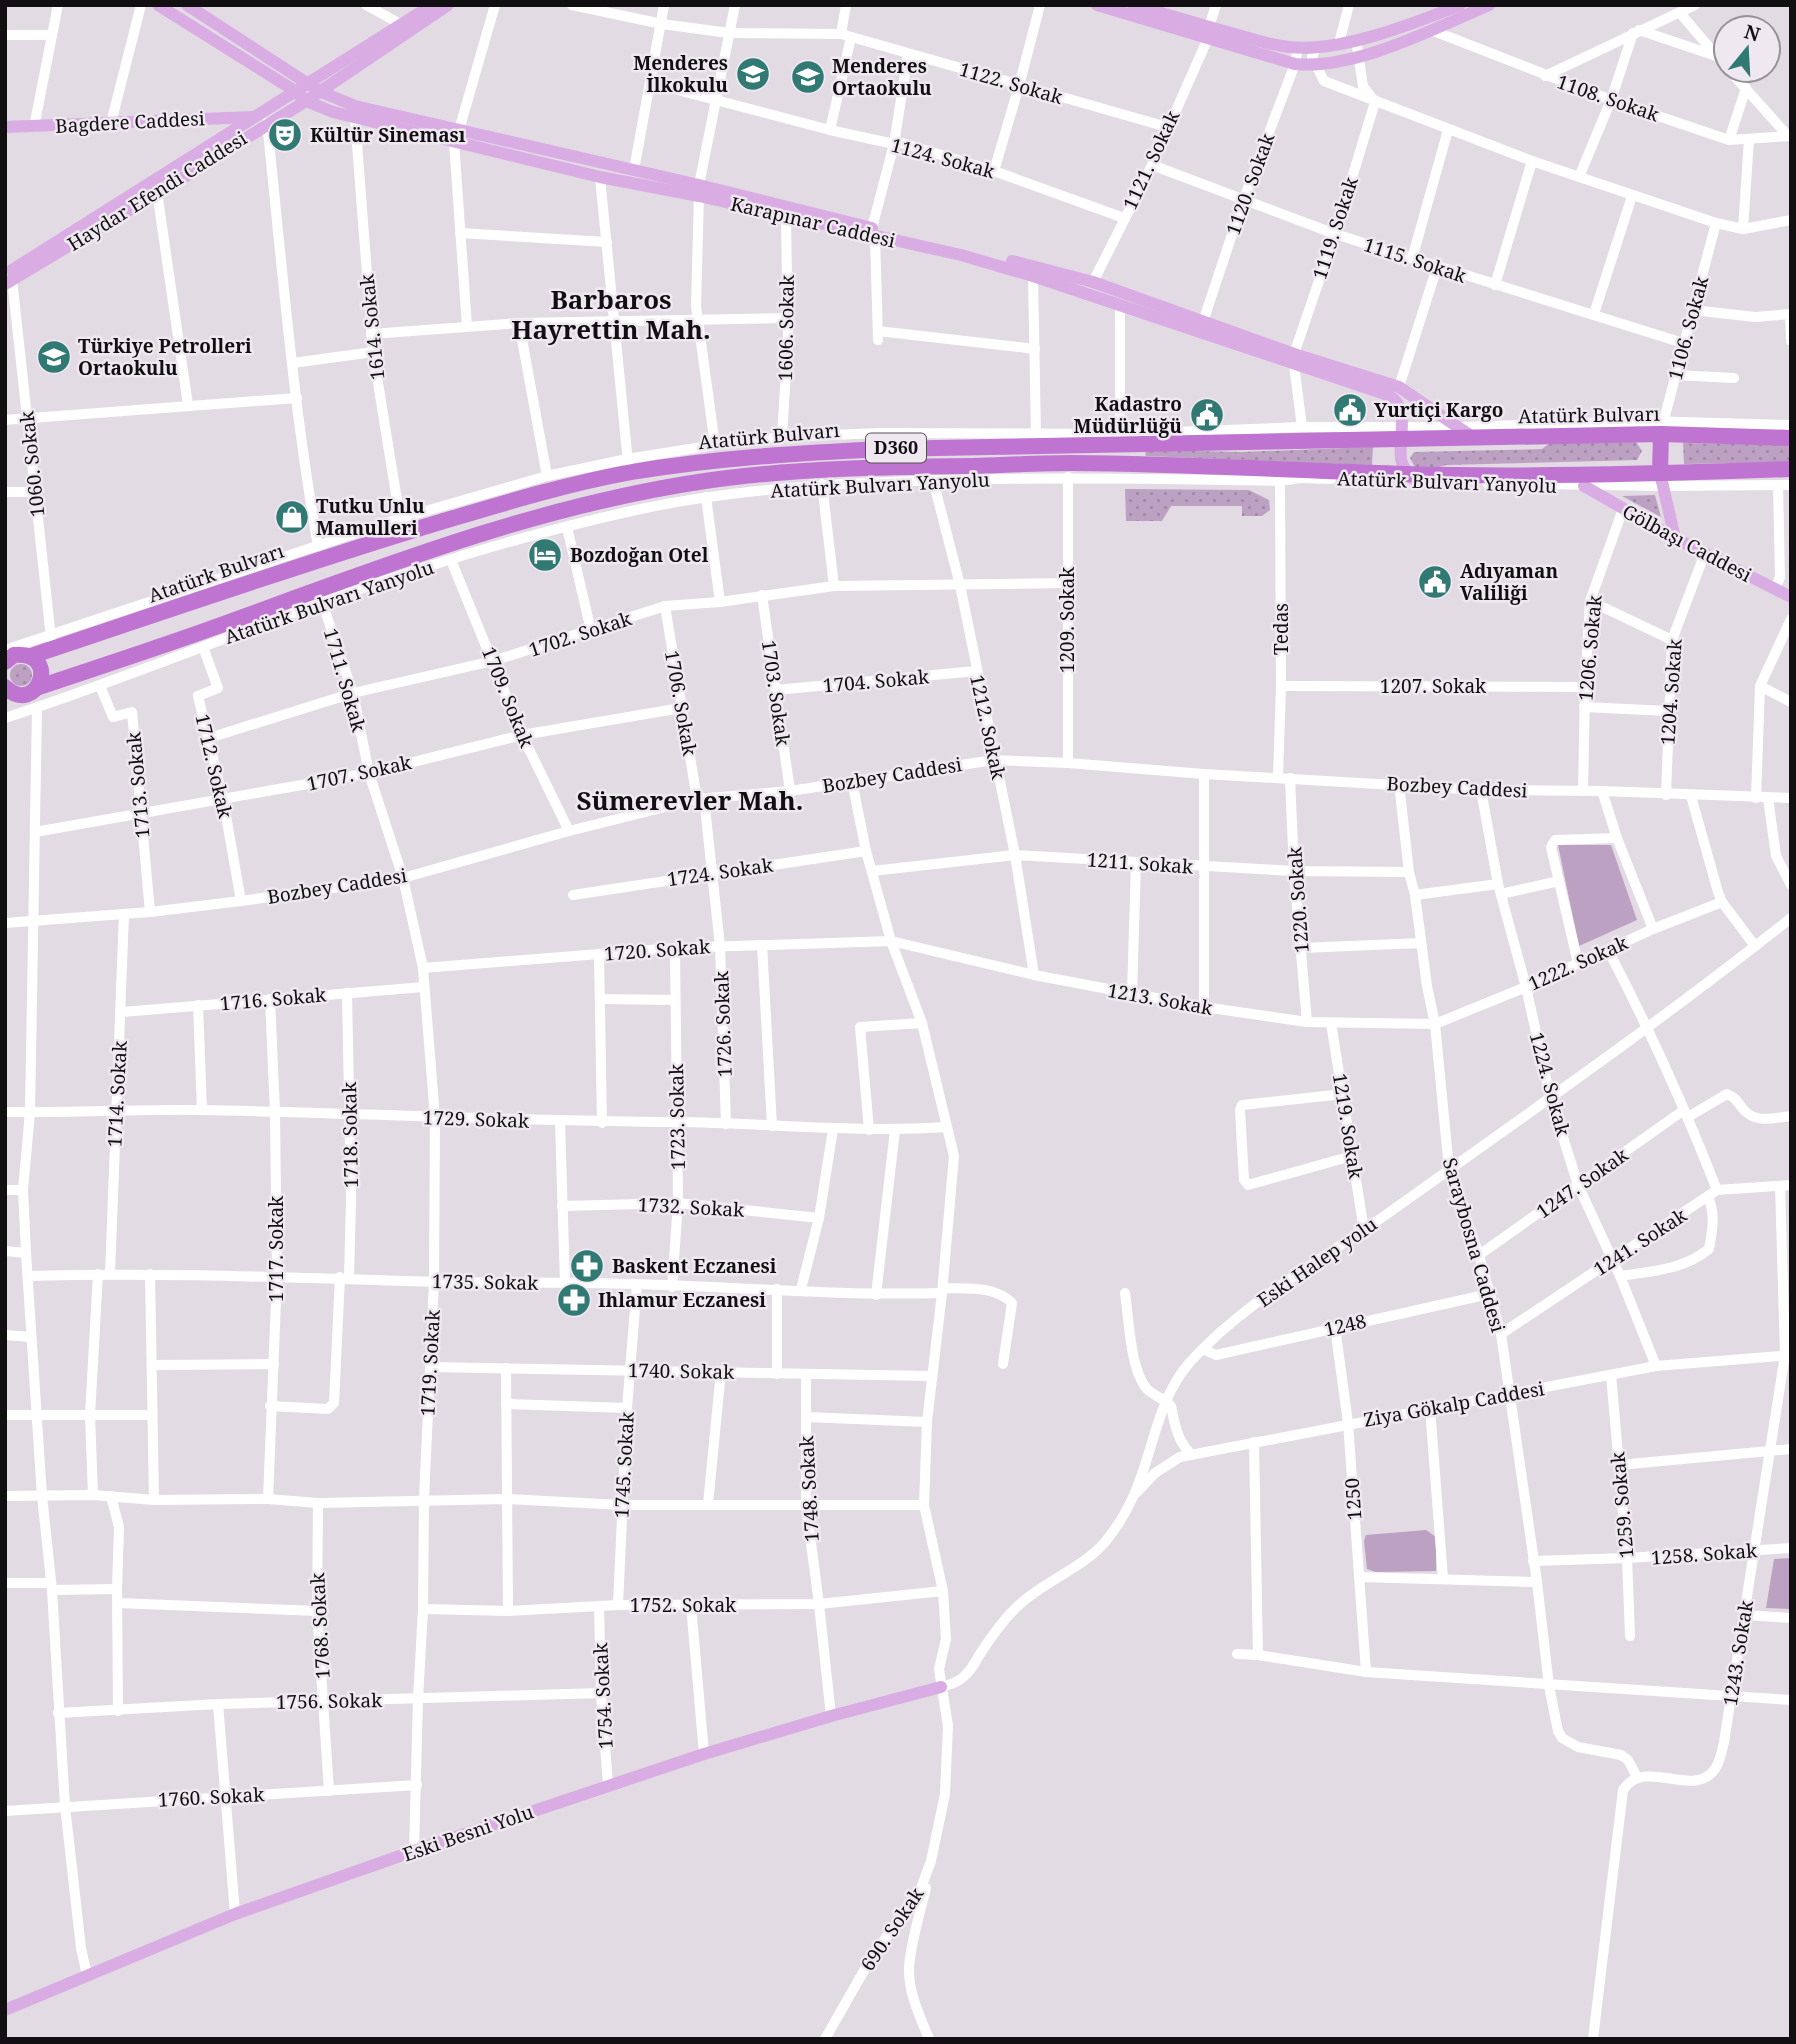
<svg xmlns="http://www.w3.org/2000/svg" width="1796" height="2044" font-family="'Noto Serif',serif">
<defs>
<pattern id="grass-dots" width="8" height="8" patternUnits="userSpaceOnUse" patternTransform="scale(1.75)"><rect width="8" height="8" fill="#bca1c3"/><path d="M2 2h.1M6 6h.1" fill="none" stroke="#a189a6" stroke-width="1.8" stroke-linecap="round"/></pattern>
</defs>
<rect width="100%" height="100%" fill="#e2dbe4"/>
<g fill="url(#grass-dots)">
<path d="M1636,442L1642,451L1637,460L1446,465L1439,467H1415L1410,458L1414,452L1542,449L1550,443Z"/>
<path d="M1683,443L1791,445V462L1684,464Z"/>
<path d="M1373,447L1372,465L1146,456L1145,450L1242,452Z"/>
<path d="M1125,489L1249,490L1269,500L1270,510L1262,516H1242V506H1171L1162,521H1126Z"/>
<path d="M1655,495L1661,517L1622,496Z"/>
<circle cx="21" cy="675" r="11"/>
</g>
<g fill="#bca1c3">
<path d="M1558,845H1611L1637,920L1579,946Z"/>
<path d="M1426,1530L1436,1537V1571L1376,1572L1367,1569L1364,1541L1366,1535Z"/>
<path d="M1791,1558V1609L1766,1608L1774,1559Z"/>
</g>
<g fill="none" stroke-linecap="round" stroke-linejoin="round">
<g stroke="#fff" stroke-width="10">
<path d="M366,5L402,25"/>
<path d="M572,5L662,24L729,33L841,34L1167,127"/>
<path d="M1680,13L1726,67"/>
<path d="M1209,27L1216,5"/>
<path d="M1431,30L1611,100L1729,140L1791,136"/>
<path d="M1639,30L1716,56"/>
<path d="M841,34L846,5"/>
<path d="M5,35H50"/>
<path d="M1339,43L1349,5"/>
<path d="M1316,47L1312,57L1324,81L1532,161L1716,223L1743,229L1791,220"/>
<path d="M1729,70L1788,136"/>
<path d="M1545,76L1695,5"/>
<path d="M651,83L830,130L894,144L902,143L994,171L1124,218"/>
<path d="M355,118L373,352L401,525"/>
<path d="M111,123L141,5"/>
<path d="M267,123C282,264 293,406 318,546"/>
<path d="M34,127L58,5"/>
<path d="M459,130L495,5"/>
<path d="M830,130L851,37"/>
<path d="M1729,140L1746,88"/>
<path d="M454,142L467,326"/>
<path d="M1152,165L1335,234L1683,343"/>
<path d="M634,170L664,5"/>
<path d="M994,171L1019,86L1040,5"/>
<path d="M600,177L628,463"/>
<path d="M1579,177L1611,100L1633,33"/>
<path d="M699,185L735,5"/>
<path d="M157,192L188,405"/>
<path d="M699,196L696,306L715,445"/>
<path d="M872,228L894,144L908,55"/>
<path d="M1743,229L1749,139"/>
<path d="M460,233L607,242"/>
<path d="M875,237L878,340"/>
<path d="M1412,259L1448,130"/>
<path d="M1033,276L1036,435"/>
<path d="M12,279L51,638"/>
<path d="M1093,282L1152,165L1208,38"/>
<path d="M1495,285L1532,161"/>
<path d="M1120,305V434"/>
<path d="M1693,310L1755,317L1791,314"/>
<path d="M1594,314L1632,196"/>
<path d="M1790,314L1791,341"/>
<path d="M1203,322L1243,201L1295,64L1298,47"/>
<path d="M519,323L547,476"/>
<path d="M878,331L1035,349"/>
<path d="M371,334L519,323L788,318"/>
<path d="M1294,354L1335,234L1375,102L1363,86L1356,40"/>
<path d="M293,363L373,352"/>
<path d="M1294,365L1302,427"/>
<path d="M1674,375L1734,378"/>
<path d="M1399,387L1437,267"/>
<path d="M5,420L297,398"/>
<path d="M1662,427L1716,223"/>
<path d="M782,437L788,337L786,218"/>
<path d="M933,480L960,585L1015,855L1034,975"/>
<path d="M1487,483L1662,486L1791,485"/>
<path d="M822,484L834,586"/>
<path d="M5,492H35"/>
<path d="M706,497L720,602"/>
<path d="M567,527L591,631"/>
<path d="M451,560L522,735L569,831"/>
<path d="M1775,589L1780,577L1778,485"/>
<path d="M762,595L790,791"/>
<path d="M1590,601L1672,640"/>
<path d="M322,602L353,693L369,773L403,878L423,968L435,1118L434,1282L424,1499L423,1609L418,1699L414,1851"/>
<path d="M665,606L697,799"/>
<path d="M203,647L218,688L198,696L223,799L241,901"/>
<path d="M5,650L398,519L547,476L627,459L715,445L782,437L880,433L1120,434L1302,427H1459L1645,421L1791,425"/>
<path d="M100,686L113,717L132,712L150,912"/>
<path d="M1281,686L1585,687"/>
<path d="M1760,686L1791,702"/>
<path d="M776,690L976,671"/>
<path d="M1584,707L1669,711"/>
<path d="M37,708L30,1112L23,1190L26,1253L42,1496L52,1590L65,1806L81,1948L87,1975"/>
<path d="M5,718C112,683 215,641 321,603C423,566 530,533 636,510C737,488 841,483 944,480C1056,477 1168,479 1280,481L1300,478L1331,479"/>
<path d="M209,738L353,693L493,661L665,606L720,602L834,586L1067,583"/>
<path d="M1068,763V477"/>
<path d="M1204,774V1007"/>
<path d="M1278,777L1281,686L1280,481"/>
<path d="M1290,778L1294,871L1307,1022"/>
<path d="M1399,784L1409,872L1415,895L1427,986L1435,1024L1449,1169L1479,1255L1501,1334L1537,1582L1549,1686L1558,1731L1562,1738L1578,1747L1621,1755L1628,1760L1637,1777"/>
<path d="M1481,790L1498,884L1526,987L1550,1096L1578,1185L1620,1276L1656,1366"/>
<path d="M1583,791L1585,687L1590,601L1623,509"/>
<path d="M1602,791L1617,838L1653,929"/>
<path d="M1666,795L1672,640L1705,553"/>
<path d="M1691,796L1718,892L1722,902L1755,946"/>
<path d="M704,798L720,946L726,1124"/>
<path d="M1756,798L1760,686L1791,619"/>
<path d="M1768,798L1776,856L1791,885"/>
<path d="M35,832L369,773L522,735L681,708"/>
<path d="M872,871L1015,855L1294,871L1409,872"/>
<path d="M1501,894L1559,881"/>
<path d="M573,895L866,851"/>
<path d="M1415,895L1498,884"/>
<path d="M5,923L150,912L241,901L403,878L569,831L697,799L790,791L994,760L1068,763L1204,774L1481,790L1602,791L1791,798"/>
<path d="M762,945L772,1126"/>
<path d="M1301,948L1421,943"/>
<path d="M1608,950C1649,1028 1685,1108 1717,1190"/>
<path d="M599,955L602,1123"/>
<path d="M1578,963L1551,847L1555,840L1617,838"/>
<path d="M423,968L675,948L891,941L1034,975L1204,1007L1307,1022L1435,1024L1526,987L1653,929L1722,902"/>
<path d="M347,993L351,1200L349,1278"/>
<path d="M1132,994L1136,862"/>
<path d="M600,999L675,1000"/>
<path d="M198,1005L202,1110"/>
<path d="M122,1012L424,987"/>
<path d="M1331,1023L1364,1230"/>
<path d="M1343,1094L1242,1105L1240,1110L1244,1180L1248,1185L1352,1156"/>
<path d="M5,1112C70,1113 136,1109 201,1110C360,1113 518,1121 677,1122C767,1123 856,1133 946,1127"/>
<path d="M1688,1117L1727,1094C1736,1098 1737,1101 1743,1109C1755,1124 1774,1118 1791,1116"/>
<path d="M560,1122L565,1283"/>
<path d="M869,1130L860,1027L922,1023"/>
<path d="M5,1190H23"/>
<path d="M562,1206L678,1203L819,1218"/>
<path d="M5,1251L26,1253"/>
<path d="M1479,1255L1684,1110"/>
<path d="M110,1273L124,914"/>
<path d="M150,1274L154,1500"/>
<path d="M28,1276C164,1272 299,1278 435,1282C502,1283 569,1282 636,1284C738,1287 840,1296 942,1293"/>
<path d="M1620,1276C1652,1271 1683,1270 1709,1249C1712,1232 1716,1214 1708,1197"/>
<path d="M672,1287L678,1203L675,948"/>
<path d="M943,1288C966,1289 994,1285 1012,1303L1003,1364"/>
<path d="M801,1289L819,1218L833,1129"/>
<path d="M1125,1293C1129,1318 1130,1372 1148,1390C1155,1396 1164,1399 1171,1406C1175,1425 1177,1441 1192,1455"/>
<path d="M876,1295L895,1130"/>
<path d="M1335,1327L1348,1423L1366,1672"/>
<path d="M1501,1334L1717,1190L1791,1185"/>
<path d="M5,1335L31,1337"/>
<path d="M1203,1349L1216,1355L1489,1294"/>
<path d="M152,1365L274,1364"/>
<path d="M430,1367L932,1376"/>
<path d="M506,1368L508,1611"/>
<path d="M777,1374V1289"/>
<path d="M806,1374V1505L819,1604L831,1716"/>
<path d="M1611,1375L1627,1558L1630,1636"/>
<path d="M506,1404L627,1408"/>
<path d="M270,1406L328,1409L334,1403L340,1277"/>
<path d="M1430,1408L1443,1578"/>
<path d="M5,1415H152"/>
<path d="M806,1417L927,1422"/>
<path d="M1254,1442L1258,1655L1366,1672L1791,1700"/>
<path d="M1619,1465L1791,1449"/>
<path d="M1137,1492L1155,1473L1180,1457L1656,1366L1791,1355"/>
<path d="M93,1495L90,1415L98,1274"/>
<path d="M5,1496L93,1495L154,1500L268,1499L318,1503L506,1499L622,1505H924"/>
<path d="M111,1496L119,1527L117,1589L118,1711"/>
<path d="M268,1499L277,1276L275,1112L270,999"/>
<path d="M318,1503L317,1611L329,1791"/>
<path d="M708,1504L721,1371"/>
<path d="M1533,1561L1627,1558L1791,1548"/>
<path d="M1359,1577L1537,1582"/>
<path d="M5,1583H51"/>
<path d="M52,1590L117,1589"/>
<path d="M118,1603L317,1611"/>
<path d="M618,1605L627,1408L637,1284"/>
<path d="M691,1605L704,1754"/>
<path d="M599,1607L601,1693L608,1785"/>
<path d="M423,1609L508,1611L618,1605L819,1604L943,1591"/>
<path d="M1744,1615L1791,1618"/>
<path d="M1237,1654L1258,1655"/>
<path d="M941,1687C948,1685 957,1683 962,1678C970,1672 975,1663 980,1654C991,1637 1004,1618 1020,1604C1045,1581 1084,1567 1105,1542C1116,1529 1126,1512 1133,1497C1153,1454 1157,1399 1190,1362C1246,1301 1320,1261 1387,1214C1523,1117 1660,1022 1791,918"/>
<path d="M218,1704L235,1914"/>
<path d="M58,1713L218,1704L601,1693"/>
<path d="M5,1811L417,1785"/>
<path d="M926,1888C921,1910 909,1948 909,1970C909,1995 920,2016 929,2039"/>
<path d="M825,2039L874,1953L918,1896L931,1861L945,1794L948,1726L939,1669L946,1639L943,1591L924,1505L927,1422L942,1293L954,1156L922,1023L891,941L866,851L852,781"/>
<path d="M1593,2039L1623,1790C1645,1756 1693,1800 1715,1769C1720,1762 1722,1751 1724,1742L1785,1355L1780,1186"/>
</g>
<g stroke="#d9ace3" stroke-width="12">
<path d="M158,5L295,91L306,101L333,112L600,177L699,196L961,255L1033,276L1388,395C1411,407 1398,438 1401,459C1402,467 1408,473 1413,479"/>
<path d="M187,5L319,91L355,106L699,185L872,228"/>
<path d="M1097,5L1295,64C1355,70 1433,29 1489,5"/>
<path d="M1133,5C1166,14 1198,24 1231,33C1250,38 1269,45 1289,47C1339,53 1413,24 1460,5"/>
<path d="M5,127L253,117"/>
<path d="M1012,261L1093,282L1294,354L1399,387L1474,438"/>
<path d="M12,270L432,5"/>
<path d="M5,284L176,182L306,101L448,5"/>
<path d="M1660,473L1675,538"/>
<path d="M1584,486L1675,538L1791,597"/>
<path d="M5,2010L235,1914L414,1851L704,1754L831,1716L941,1687"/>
</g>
<g stroke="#bf74d1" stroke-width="16">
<path d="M1660,473L1661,434"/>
<path d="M31,656C166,611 301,564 437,523C501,504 566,484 632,472C715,458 799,453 884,449L1661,434L1791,438"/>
<path d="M5,662L14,655C62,650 38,718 5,687"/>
<path d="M36,688C101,666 167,645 232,621C386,565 541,505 705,481C794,468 884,467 973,466C1006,465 1039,463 1072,463C1183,464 1294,470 1405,474C1533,478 1662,473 1791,469"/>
</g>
</g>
<defs>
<g id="school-disc" transform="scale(1.75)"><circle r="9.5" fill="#317973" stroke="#f0e8f1"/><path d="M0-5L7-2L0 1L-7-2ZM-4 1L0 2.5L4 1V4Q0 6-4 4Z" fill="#fff"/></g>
<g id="theatre-disc" transform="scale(1.75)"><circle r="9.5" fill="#317973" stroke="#f0e8f1"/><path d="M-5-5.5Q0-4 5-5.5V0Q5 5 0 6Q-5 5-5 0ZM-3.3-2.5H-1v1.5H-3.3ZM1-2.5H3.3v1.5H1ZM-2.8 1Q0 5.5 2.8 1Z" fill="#fff"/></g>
<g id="civic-disc" transform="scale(1.75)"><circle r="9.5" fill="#317973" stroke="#f0e8f1"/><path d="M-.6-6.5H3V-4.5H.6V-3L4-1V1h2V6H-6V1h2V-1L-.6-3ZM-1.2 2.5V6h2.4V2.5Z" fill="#fff"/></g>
<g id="shop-disc" transform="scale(1.75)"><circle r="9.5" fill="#317973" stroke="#f0e8f1"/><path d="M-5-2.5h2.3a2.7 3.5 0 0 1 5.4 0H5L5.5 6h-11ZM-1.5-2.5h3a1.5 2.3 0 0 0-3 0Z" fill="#fff"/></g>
<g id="hotel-disc" transform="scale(1.75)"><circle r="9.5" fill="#317973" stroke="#f0e8f1"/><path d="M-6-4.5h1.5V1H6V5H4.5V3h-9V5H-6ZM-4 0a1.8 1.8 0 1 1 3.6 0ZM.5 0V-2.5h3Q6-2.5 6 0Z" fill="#fff"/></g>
<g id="pharmacy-disc" transform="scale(1.75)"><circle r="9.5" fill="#317973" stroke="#f0e8f1"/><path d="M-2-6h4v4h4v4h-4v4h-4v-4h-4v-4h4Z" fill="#fff"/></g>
</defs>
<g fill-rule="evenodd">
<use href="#school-disc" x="753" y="74"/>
<use href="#school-disc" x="808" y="77"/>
<use href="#theatre-disc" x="285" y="135"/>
<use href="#school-disc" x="54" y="357"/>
<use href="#civic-disc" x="1350" y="410"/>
<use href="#civic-disc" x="1207" y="415"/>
<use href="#shop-disc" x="292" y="517"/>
<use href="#hotel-disc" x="545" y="555"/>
<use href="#civic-disc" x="1435" y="582"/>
<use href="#pharmacy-disc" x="587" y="1266"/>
<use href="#pharmacy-disc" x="574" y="1300"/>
</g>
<g text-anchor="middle" stroke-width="5" stroke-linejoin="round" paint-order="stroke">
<rect fill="#f0e8f1" stroke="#545055" stroke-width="2" x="866" y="433.5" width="60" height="29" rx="5"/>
<g font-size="18" font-weight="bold" fill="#110f12">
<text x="896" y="454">D360</text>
</g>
<g font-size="19" font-weight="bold" fill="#110f12" stroke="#f0e8f1" text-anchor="start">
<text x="728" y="70" text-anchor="end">Menderes<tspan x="728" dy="22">İlkokulu</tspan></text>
<text x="832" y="73">Menderes<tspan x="832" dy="22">Ortaokulu</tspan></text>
<text x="310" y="142">Kültür Sineması</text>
<text x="78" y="353">Türkiye Petrolleri<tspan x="78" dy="22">Ortaokulu</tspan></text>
<text x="1182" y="411" text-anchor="end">Kadastro<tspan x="1182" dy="22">Müdürlüğü</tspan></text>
<text x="1374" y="417">Yurtiçi Kargo</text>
<text x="316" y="513">Tutku Unlu<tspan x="316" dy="22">Mamulleri</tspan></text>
<text x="570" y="562">Bozdoğan Otel</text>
<text x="1460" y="578">Adıyaman<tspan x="1460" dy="22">Valiliği</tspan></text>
<text x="612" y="1273">Baskent Eczanesi</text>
<text x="598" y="1307">Ihlamur Eczanesi</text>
</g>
<g font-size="19" fill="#110f12" stroke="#f0e8f1">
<text transform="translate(1011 83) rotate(16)" y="7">1122. Sokak</text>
<text transform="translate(1608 98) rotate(19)" y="7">1108. Sokak</text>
<text transform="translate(130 122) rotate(-3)" y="7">Bagdere Caddesi</text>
<text transform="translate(943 158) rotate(15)" y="7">1124. Sokak</text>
<text transform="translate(1151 160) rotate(-65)" y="7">1121. Sokak</text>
<text transform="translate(1250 184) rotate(-70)" y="7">1120. Sokak</text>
<text transform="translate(157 191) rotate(-32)" y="7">Haydar Efendi Caddesi</text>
<text transform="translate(813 222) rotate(13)" y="7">Karapınar Caddesi</text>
<text transform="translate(1335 228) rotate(-72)" y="7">1119. Sokak</text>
<text transform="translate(1415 260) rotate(18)" y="7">1115. Sokak</text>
<text transform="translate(372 327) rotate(-96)" y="7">1614. Sokak</text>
<text transform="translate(786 328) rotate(-89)" y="7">1606. Sokak</text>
<text transform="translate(1688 328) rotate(-75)" y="7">1106. Sokak</text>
<text transform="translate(1589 415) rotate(-1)" y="7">Atatürk Bulvarı</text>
<text transform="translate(769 436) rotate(-5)" y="7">Atatürk Bulvarı</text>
<text transform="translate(32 464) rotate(-96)" y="7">1060. Sokak</text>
<text transform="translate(1447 482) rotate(2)" y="7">Atatürk Bulvarı Yanyolu</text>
<text transform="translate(880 485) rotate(-3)" y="7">Atatürk Bulvarı Yanyolu</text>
<text transform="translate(1687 543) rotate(28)" y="7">Gölbaşı Caddesi</text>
<text transform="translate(216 573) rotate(-19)" y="7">Atatürk Bulvarı</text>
<text transform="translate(329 602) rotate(-19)" y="7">Atatürk Bulvarı Yanyolu</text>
<text transform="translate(1067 620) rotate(-90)" y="7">1209. Sokak</text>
<text transform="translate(1281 629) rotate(-90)" y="7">Tedas</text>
<text transform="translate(580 634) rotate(-18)" y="7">1702. Sokak</text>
<text transform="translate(1590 648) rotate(-85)" y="7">1206. Sokak</text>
<text transform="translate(345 680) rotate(74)" y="7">1711. Sokak</text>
<text transform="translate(876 681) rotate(-5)" y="7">1704. Sokak</text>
<text x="1433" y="693">1207. Sokak</text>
<text transform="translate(1671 692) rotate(-86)" y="7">1204. Sokak</text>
<text transform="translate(776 693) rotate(82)" y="7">1703. Sokak</text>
<text transform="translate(508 697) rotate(68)" y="7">1709. Sokak</text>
<text transform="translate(681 703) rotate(80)" y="7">1706. Sokak</text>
<text transform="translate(988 727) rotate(78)" y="7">1212. Sokak</text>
<text transform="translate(214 766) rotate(77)" y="7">1712. Sokak</text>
<text transform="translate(359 773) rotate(-12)" y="7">1707. Sokak</text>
<text transform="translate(892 775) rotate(-9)" y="7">Bozbey Caddesi</text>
<text transform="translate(138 785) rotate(-95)" y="7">1713. Sokak</text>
<text transform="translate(1457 787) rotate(3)" y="7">Bozbey Caddesi</text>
<text transform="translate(1140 863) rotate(4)" y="7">1211. Sokak</text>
<text transform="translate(720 872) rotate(-8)" y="7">1724. Sokak</text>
<text transform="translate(337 886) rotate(-9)" y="7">Bozbey Caddesi</text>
<text transform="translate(1298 900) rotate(-94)" y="7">1220. Sokak</text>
<text transform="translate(657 950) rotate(-4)" y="7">1720. Sokak</text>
<text transform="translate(1578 963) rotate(-24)" y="7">1222. Sokak</text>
<text transform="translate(273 999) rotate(-5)" y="7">1716. Sokak</text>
<text transform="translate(1160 999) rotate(10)" y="7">1213. Sokak</text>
<text transform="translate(723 1024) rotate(-92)" y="7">1726. Sokak</text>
<text transform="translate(1550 1084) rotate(75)" y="7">1224. Sokak</text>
<text transform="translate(117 1094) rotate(-87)" y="7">1714. Sokak</text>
<text transform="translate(677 1117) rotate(-91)" y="7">1723. Sokak</text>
<text transform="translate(476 1119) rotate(2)" y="7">1729. Sokak</text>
<text transform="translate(1348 1126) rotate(81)" y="7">1219. Sokak</text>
<text transform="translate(350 1135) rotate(-91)" y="7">1718. Sokak</text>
<text transform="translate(1582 1183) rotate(-35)" y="7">1247. Sokak</text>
<text transform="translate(691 1207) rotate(3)" y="7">1732. Sokak</text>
<text transform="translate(1640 1242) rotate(-33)" y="7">1241. Sokak</text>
<text transform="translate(1474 1245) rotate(74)" y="7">Saraybosna Caddesi</text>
<text transform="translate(276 1249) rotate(-90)" y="7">1717. Sokak</text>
<text transform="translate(1317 1262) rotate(-35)" y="7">Eski Halep yolu</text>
<text transform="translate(485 1282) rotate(1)" y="7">1735. Sokak</text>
<text transform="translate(1345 1325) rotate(-13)" y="7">1248</text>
<text transform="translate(430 1363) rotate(-87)" y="7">1719. Sokak</text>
<text transform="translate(681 1371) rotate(1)" y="7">1740. Sokak</text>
<text transform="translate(1454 1404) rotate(-10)" y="7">Ziya Gökalp Caddesi</text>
<text transform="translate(624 1465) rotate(-87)" y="7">1745. Sokak</text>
<text transform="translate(809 1489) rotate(-93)" y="7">1748. Sokak</text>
<text transform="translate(1353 1499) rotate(-94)" y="7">1250</text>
<text transform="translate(1622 1505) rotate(-95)" y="7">1259. Sokak</text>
<text transform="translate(1704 1554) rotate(-4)" y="7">1258. Sokak</text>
<text x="683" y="1612">1752. Sokak</text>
<text transform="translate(320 1626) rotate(-93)" y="7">1768. Sokak</text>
<text transform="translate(1738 1653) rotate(-81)" y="7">1243. Sokak</text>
<text transform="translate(603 1696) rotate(-93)" y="7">1754. Sokak</text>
<text transform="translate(329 1701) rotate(-1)" y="7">1756. Sokak</text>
<text transform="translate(211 1797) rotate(-3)" y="7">1760. Sokak</text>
<text transform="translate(468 1833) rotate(-19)" y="7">Eski Besni Yolu</text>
<text transform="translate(892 1929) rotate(-56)" y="7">690. Sokak</text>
</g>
<g font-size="26" font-weight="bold" fill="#110f12" stroke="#f0e8f1">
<text x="611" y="309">Barbaros<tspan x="611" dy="30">Hayrettin Mah.</tspan></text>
<text x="690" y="810">Sümerevler Mah.</text>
</g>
</g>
<rect width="1796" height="2044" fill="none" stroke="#110f12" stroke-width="14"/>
<g transform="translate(1747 49) rotate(18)"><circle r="33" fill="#f0e8f1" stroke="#979198" stroke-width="2"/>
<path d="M0-5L12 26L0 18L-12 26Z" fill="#317973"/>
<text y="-10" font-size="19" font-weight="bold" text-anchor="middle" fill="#110f12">N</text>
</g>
</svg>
